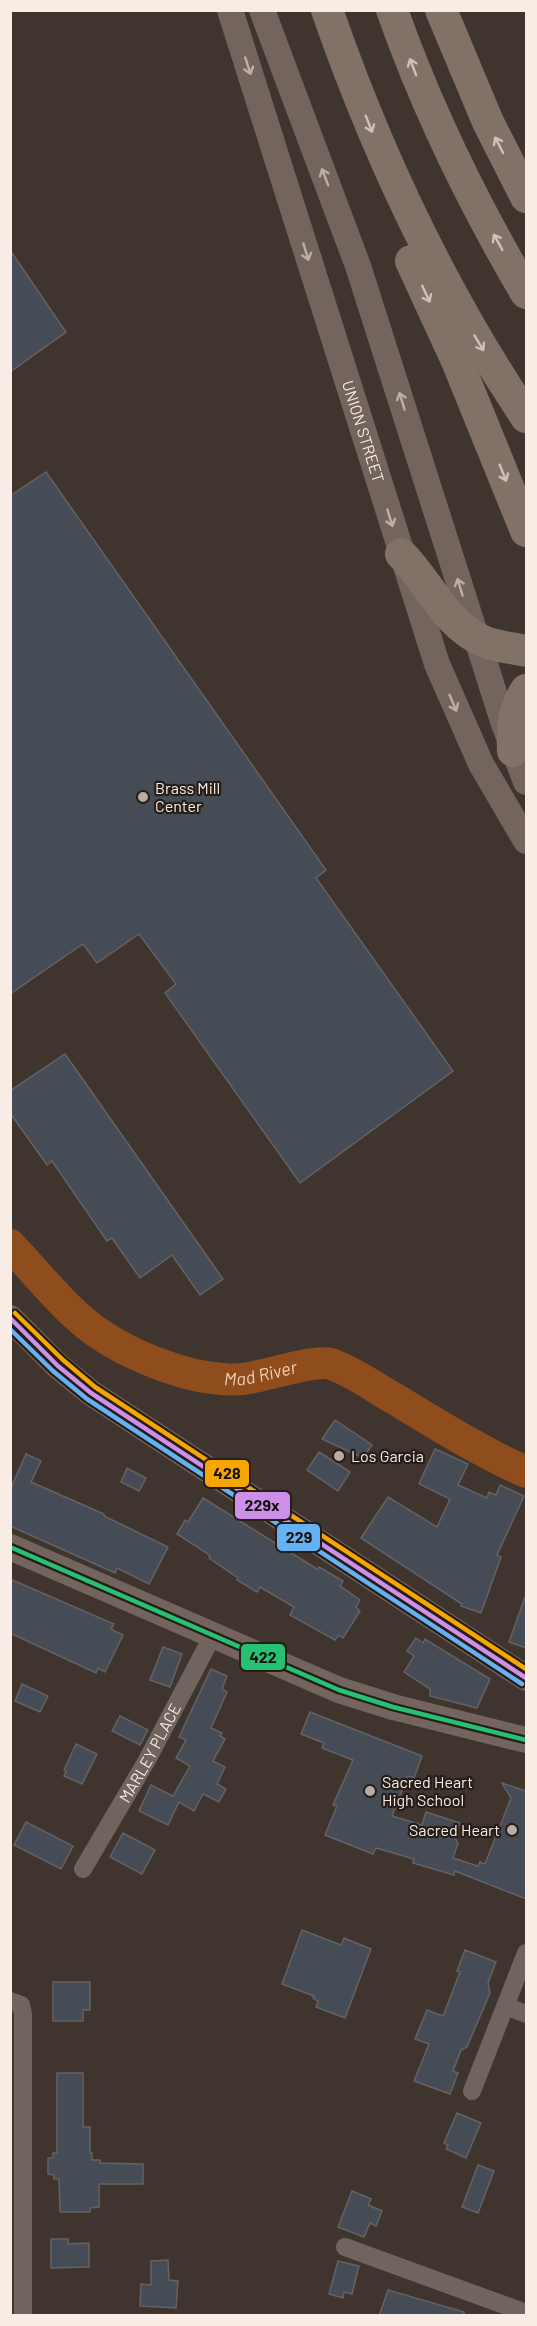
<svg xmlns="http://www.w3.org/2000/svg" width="537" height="2326" font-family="Barlow,sans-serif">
<rect width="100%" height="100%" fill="#3f342e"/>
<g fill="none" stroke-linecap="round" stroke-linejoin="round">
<path stroke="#8f4d1e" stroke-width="32" id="s1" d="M10,1245C33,1269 54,1296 79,1318C117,1352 191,1383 242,1379C264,1377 314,1359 331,1364C354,1372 374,1387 395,1399C438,1425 481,1452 526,1472"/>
</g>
<g fill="#464c55" stroke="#646263" stroke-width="1.5">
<path d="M10,250L66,332L10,372Z"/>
<path d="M46,472L326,870L316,878L453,1071L300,1183L165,993L176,984L139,934L97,963L83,944L10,994V496Z"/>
<path d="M65,1054L223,1279L200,1295L172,1255L140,1278L112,1238L107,1241L52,1161L47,1165L10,1113V1091Z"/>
<path d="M335,1420L372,1445L363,1458L322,1439Z"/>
<path d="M435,1449L468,1464L458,1485L487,1498L489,1492L496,1495L500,1485L524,1496L497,1555L501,1557L481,1613L461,1606L462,1604L361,1538L388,1497L437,1527L450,1499L419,1484Z"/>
<path d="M319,1452L350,1472L338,1491L307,1470Z"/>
<path d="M26,1454L41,1461L31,1482L104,1514V1516L168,1547L149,1584L117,1568L115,1573L10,1526V1490Z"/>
<path d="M127,1468L146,1478L139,1491L121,1482Z"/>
<path d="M203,1498L317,1569L319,1567L343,1581L340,1586L360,1600L356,1607L360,1611L343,1638L339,1635L335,1640L290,1615L294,1607L260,1587L257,1592L237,1580L238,1578L209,1558L210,1556L205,1552L177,1534L185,1520L188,1522Z"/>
<path d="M10,1579L114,1624L111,1629L123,1635L105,1672L98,1668L96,1673L10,1633Z"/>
<path d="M525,1597L526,1598V1648L509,1642Z"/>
<path d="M416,1638L423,1643L425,1639L490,1679L477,1708L430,1696V1689L404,1672L414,1656L407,1651Z"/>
<path d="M163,1647L182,1654L170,1687L150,1680Z"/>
<path d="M211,1669L227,1676L222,1689L227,1692L211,1728L222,1733L220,1736L225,1739L213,1761L225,1767L217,1784L226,1789L219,1802L203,1794L194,1811L179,1802L168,1825L139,1811L151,1785L173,1796L190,1766L176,1758L186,1740L179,1737Z"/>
<path d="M22,1684L48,1696L40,1712L15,1701Z"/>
<path d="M310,1712L422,1756L414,1778L408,1776L392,1816L422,1825L426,1812L460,1823L455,1838L458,1843L453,1858L478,1866L480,1862L485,1864L511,1798L502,1783L526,1791V1899L455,1871L454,1875L413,1863L414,1859L376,1848L373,1854L325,1835L337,1806L333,1805L353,1760L322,1748L324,1743L301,1734Z"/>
<path d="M120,1716L148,1730L140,1745L112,1731Z"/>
<path d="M76,1744L97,1754L82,1784L64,1776L66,1771L64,1770Z"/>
<path d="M26,1822L73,1846L61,1869L14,1845Z"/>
<path d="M123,1833L155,1850L142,1874L110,1857Z"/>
<path d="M302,1930L341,1945L344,1938L371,1949L345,2018L316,2007L318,2001L313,1998L314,1996L282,1984Z"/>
<path d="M465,1950L496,1962L488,1983L490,1993L467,2047L461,2050L453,2071L458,2073L450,2094L414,2081L429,2044L415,2039L427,2010L443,2016L460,1972L457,1971Z"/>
<path d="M53,1982H90V2010H83V2021H53Z"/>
<path d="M57,2073H83V2127H90V2153H92V2160H100V2163L143,2164V2184H99V2207L90,2208V2212H60L59,2179H54V2175L48,2174V2158H53V2153H57Z"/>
<path d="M457,2113L481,2123L466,2158L446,2149L448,2145L444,2143Z"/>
<path d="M478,2165L494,2171L478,2213L462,2207Z"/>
<path d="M352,2191L371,2199L368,2205L382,2211L376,2226L370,2223L364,2237L338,2227Z"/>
<path d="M51,2239H68V2244L89,2243V2267L51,2268Z"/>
<path d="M168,2260L169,2280L178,2281L176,2308L140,2306L141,2284L151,2285V2261Z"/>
<path d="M338,2261L359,2266L352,2294L344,2292L343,2298L329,2294Z"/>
<path d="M388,2290L464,2312V2316H379Z"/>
</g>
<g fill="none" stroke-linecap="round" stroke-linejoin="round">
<g stroke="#6f645e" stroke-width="18">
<path id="s2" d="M83,1869L146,1762L213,1635"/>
<path d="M10,2001L21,2005L23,2014V2316"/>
<path d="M506,2006L526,2014"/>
<path d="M472,2091L526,1953"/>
<path d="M345,2247L526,2313"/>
</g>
<g stroke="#73655d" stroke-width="26">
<path id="s3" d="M230,10L437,664L481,764L526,841"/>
<path d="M262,10L358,266L504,724L526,782"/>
<path d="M10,1318L58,1366L91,1393L526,1678"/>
<path d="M10,1547L339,1690L393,1707L526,1740"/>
</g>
<g stroke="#817167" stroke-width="32">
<path d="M327,10C377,154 441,290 526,417"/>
<path d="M392,10C427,109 473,203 526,293"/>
<path d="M441,10L488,122L526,197"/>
<path d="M411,261L457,361L526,531"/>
<path d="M401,554C430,583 445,625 485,642C498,647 513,648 526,651"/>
<path d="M513,751C512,727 513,710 526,690"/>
</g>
<g stroke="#251d17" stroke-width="9">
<path id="bus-1" d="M10,1318L58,1366L91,1393L526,1678"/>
</g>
<g stroke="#251d17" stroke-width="9">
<path id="bus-2" d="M10,1329L53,1371L87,1399L522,1684"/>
</g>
<g stroke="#251d17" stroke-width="9">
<path id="bus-3" d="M15,1313L63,1360L95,1387L526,1669"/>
</g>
<g stroke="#251d17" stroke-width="9">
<path id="bus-4" d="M10,1547L339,1690L393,1707L526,1740"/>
</g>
<use href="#bus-1" stroke="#ce8fe9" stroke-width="4.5"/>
<use href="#bus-2" stroke="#66b1f2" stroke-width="4.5"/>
<use href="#bus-3" stroke="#f7a600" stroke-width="4.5"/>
<use href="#bus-4" stroke="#26c172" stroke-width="4.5"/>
</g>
<defs><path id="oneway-shaft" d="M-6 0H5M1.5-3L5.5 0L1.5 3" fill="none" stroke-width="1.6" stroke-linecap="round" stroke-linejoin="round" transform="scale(1.5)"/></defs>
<g stroke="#bdafa8">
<use href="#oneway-shaft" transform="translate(248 66) rotate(72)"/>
<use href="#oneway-shaft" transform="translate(325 177) rotate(-111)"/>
<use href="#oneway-shaft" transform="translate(306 252) rotate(73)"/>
<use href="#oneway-shaft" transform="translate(402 401) rotate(-107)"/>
<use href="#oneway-shaft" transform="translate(390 518) rotate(73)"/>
<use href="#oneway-shaft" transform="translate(460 587) rotate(-107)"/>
<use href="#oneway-shaft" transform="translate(453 703) rotate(67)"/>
</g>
<g stroke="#cfc1b9">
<use href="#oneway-shaft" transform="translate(413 67) rotate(-111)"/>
<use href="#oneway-shaft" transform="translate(369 124) rotate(68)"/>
<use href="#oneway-shaft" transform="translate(499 145) rotate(-117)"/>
<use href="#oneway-shaft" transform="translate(498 242) rotate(-119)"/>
<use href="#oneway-shaft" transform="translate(426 294) rotate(65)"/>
<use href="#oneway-shaft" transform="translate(479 343) rotate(59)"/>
<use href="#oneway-shaft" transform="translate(503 473) rotate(68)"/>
</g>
<g fill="#b8aca5" stroke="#251d17" stroke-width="2">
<circle cx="143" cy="797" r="6"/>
<circle cx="339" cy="1456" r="6"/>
<circle cx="370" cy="1791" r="6"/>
<circle cx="512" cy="1830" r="6"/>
</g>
<g text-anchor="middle" stroke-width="4.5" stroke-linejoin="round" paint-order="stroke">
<g font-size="16" fill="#f9ece5" stroke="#251d17">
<text dy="6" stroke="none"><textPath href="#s3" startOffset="442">UNION STREET</textPath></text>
<text dy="6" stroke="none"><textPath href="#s2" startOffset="134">MARLEY PLACE</textPath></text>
</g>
<g font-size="16" fill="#f9ece5" stroke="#251d17" text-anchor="start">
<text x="155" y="794">Brass Mill<tspan x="155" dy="18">Center</tspan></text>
<text x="351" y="1462">Los Garcia</text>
<text x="382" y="1788">Sacred Heart<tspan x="382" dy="18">High School</tspan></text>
<text x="500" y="1836" text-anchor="end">Sacred Heart</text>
</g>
<g font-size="18" font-style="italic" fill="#f5ccb3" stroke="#251d17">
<text dy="6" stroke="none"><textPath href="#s1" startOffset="297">Mad River</textPath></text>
</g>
</g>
<g stroke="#251d17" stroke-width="2">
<rect x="204" y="1459" width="46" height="29" rx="6" fill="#f7a600"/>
<rect x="234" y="1491" width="57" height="29" rx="6" fill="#ce8fe9"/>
<rect x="276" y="1523" width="45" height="29" rx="6" fill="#66b1f2"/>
<rect x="240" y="1643" width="46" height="28" rx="6" fill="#26c172"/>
</g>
<g font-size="16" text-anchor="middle" font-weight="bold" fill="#111">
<text x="227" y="1479">428</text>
<text x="262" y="1511">229x</text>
<text x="299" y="1543">229</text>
<text x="263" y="1663">422</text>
</g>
<rect width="537" height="2326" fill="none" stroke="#f9ece5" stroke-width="24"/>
</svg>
